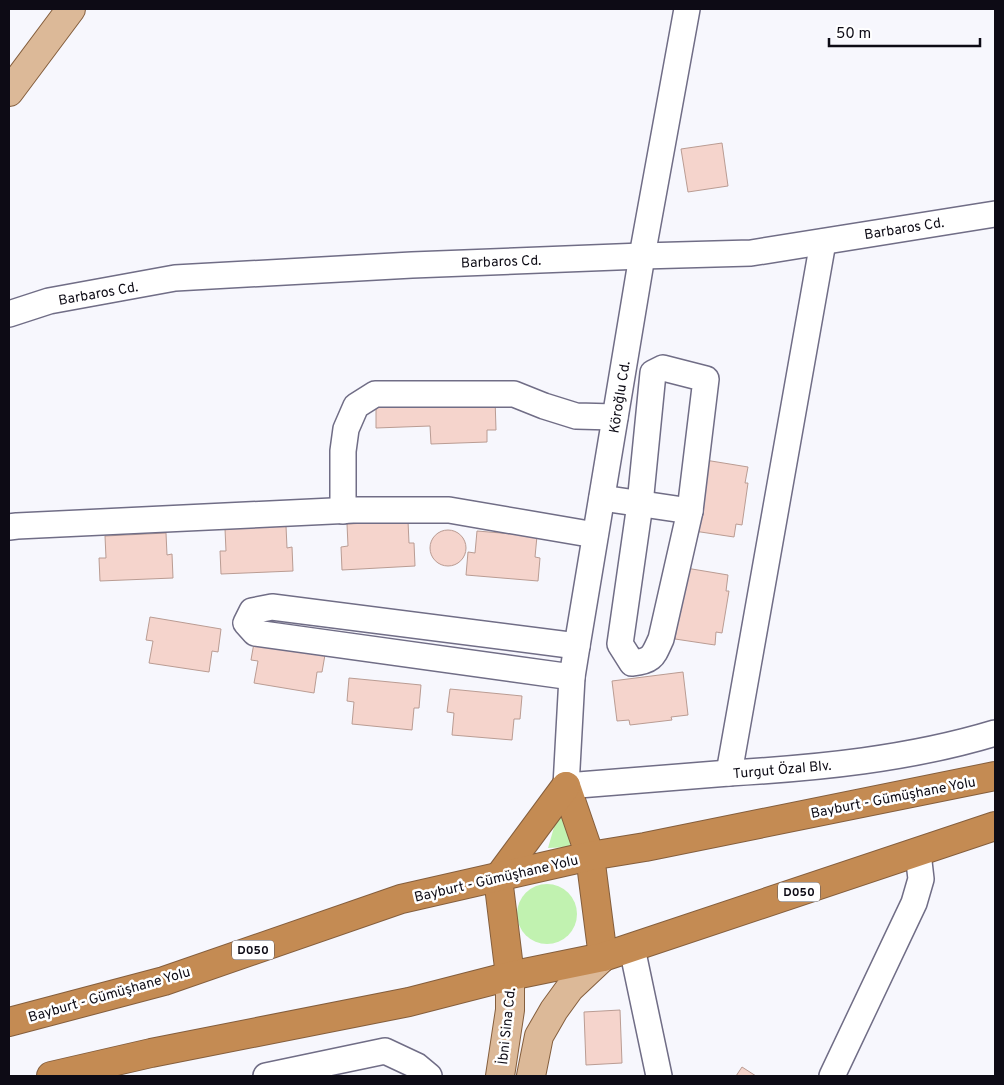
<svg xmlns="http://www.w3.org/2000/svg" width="1004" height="1085" font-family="Overpass,sans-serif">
<rect width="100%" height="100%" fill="#f7f7fd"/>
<g fill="#c1f2b0">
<path d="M561,803L572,805L570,847L548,848Z"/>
<circle cx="547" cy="914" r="30"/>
</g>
<g fill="#f5d4cc" stroke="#ba9c93">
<path d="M722,143L728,186L688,192L681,149Z"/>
<path d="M495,398L496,430H487V442L431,444L430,426L376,428V403Z"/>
<path d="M705,460L748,467L745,483H748L742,525L736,524L734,537L694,531Z"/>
<path d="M408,521L409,543H414L415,566L342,570L341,547L348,546L347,524Z"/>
<path d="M286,526L287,548L292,547L293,571L221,574L220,551H226L225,529Z"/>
<circle cx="448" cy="548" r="18"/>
<path d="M477,531L537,536L535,557L540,558L538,581L466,575L468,552L475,553Z"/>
<path d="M166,533L167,555L172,554L173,578L100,581L99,558H106L105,536Z"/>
<path d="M686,568L728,575L726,591H729L722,633L716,632L715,645L675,639Z"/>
<path d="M150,617L221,629L218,652L212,651L209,672L149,663L153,641L146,640Z"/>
<path d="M255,637L326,649L322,672H317L314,693L254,683L258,661L251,660Z"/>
<path d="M683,672L688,715L671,717L672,720L630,725L629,720L617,721L612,681Z"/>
<path d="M349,678L421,685L419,708H414L412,730L352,724L354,702L347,701Z"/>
<path d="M450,689L522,696L520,719H514L512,740L452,735L454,713L447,712Z"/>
<path d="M620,1010L622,1063L586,1065L584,1012Z"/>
<path d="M742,1067L756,1076H736Z"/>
</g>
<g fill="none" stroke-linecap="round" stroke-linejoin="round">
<g stroke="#706d86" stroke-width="28">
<g id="minor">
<path d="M687,9L642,256L577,646L572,677L566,786C621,782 675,777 729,773C818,768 909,759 995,733"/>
<path d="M9,314L49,301L175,278L412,265L642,256L751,253L995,214"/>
<path d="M663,368L706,379L690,511L661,639C653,656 653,661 632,663L620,644L640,504L653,373Z"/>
<path d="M602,498L690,511"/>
<path d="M343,511V451L346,429L356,406L375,394H514L544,406L576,416L615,417"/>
<path d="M9,527L17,526L353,510H449L595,535"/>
<path d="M572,677L255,633L246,623L252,611L272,607L577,646"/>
<path d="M729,773L823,242"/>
<path d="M632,948L659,1076"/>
<path d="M266,1076L385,1051L417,1066L429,1076"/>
<path d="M832,1076L914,903L921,879L918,853"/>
</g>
</g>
<g stroke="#845e3d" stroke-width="30">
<g id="major">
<path d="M9,92L71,9"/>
<path d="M500,1076L510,1010V976"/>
<path d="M531,1076L539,1036L554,1010L570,988L603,957"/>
</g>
</g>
<g stroke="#845e3d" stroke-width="30">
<g id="highway">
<path d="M566,786L590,856L603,957"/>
<path d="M510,976L498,878L566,786"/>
<path d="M9,1022L164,981L401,899L590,856L645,847L995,776"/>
<path d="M51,1076L151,1053L409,1002L510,976L603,957L995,826"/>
</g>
</g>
<use href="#minor" stroke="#fff" stroke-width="25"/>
<use href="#major" stroke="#dcb998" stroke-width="28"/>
<use href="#highway" stroke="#c48b53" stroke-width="28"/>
</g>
<g text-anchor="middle" stroke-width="5" stroke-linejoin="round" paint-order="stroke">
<g fill="#fff" stroke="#56545b" stroke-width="1">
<rect x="778" y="882.5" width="42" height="19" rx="4"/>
<rect x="232" y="940.5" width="42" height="19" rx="4"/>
</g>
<g font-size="12" font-weight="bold" fill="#0d0b15">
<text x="799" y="896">D050</text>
<text x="253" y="954">D050</text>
</g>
<g font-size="14" fill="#0d0b15" stroke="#fff">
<text transform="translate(904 228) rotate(-9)" y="5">Barbaros Cd.</text>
<text transform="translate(501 261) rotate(-2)" y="5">Barbaros Cd.</text>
<text transform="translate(98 293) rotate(-10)" y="5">Barbaros Cd.</text>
<text transform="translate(619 397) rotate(-81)" y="5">Köroğlu Cd.</text>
<text transform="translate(782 769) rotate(-5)" y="5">Turgut Özal Blv.</text>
<text transform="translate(893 797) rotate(-11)" y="5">Bayburt - Gümüşhane Yolu</text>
<text transform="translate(496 878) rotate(-13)" y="5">Bayburt - Gümüşhane Yolu</text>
<text transform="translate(109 994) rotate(-16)" y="5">Bayburt - Gümüşhane Yolu</text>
<text transform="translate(506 1026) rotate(-84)" y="5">İbni Sina Cd.</text>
</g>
</g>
<rect width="1004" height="1085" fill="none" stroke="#0d0b15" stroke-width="20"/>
<path d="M829 38v8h151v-8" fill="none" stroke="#0d0b15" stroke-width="2.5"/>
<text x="836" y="38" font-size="15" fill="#0d0b15" stroke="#ffffff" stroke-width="4" paint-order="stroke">50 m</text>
</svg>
